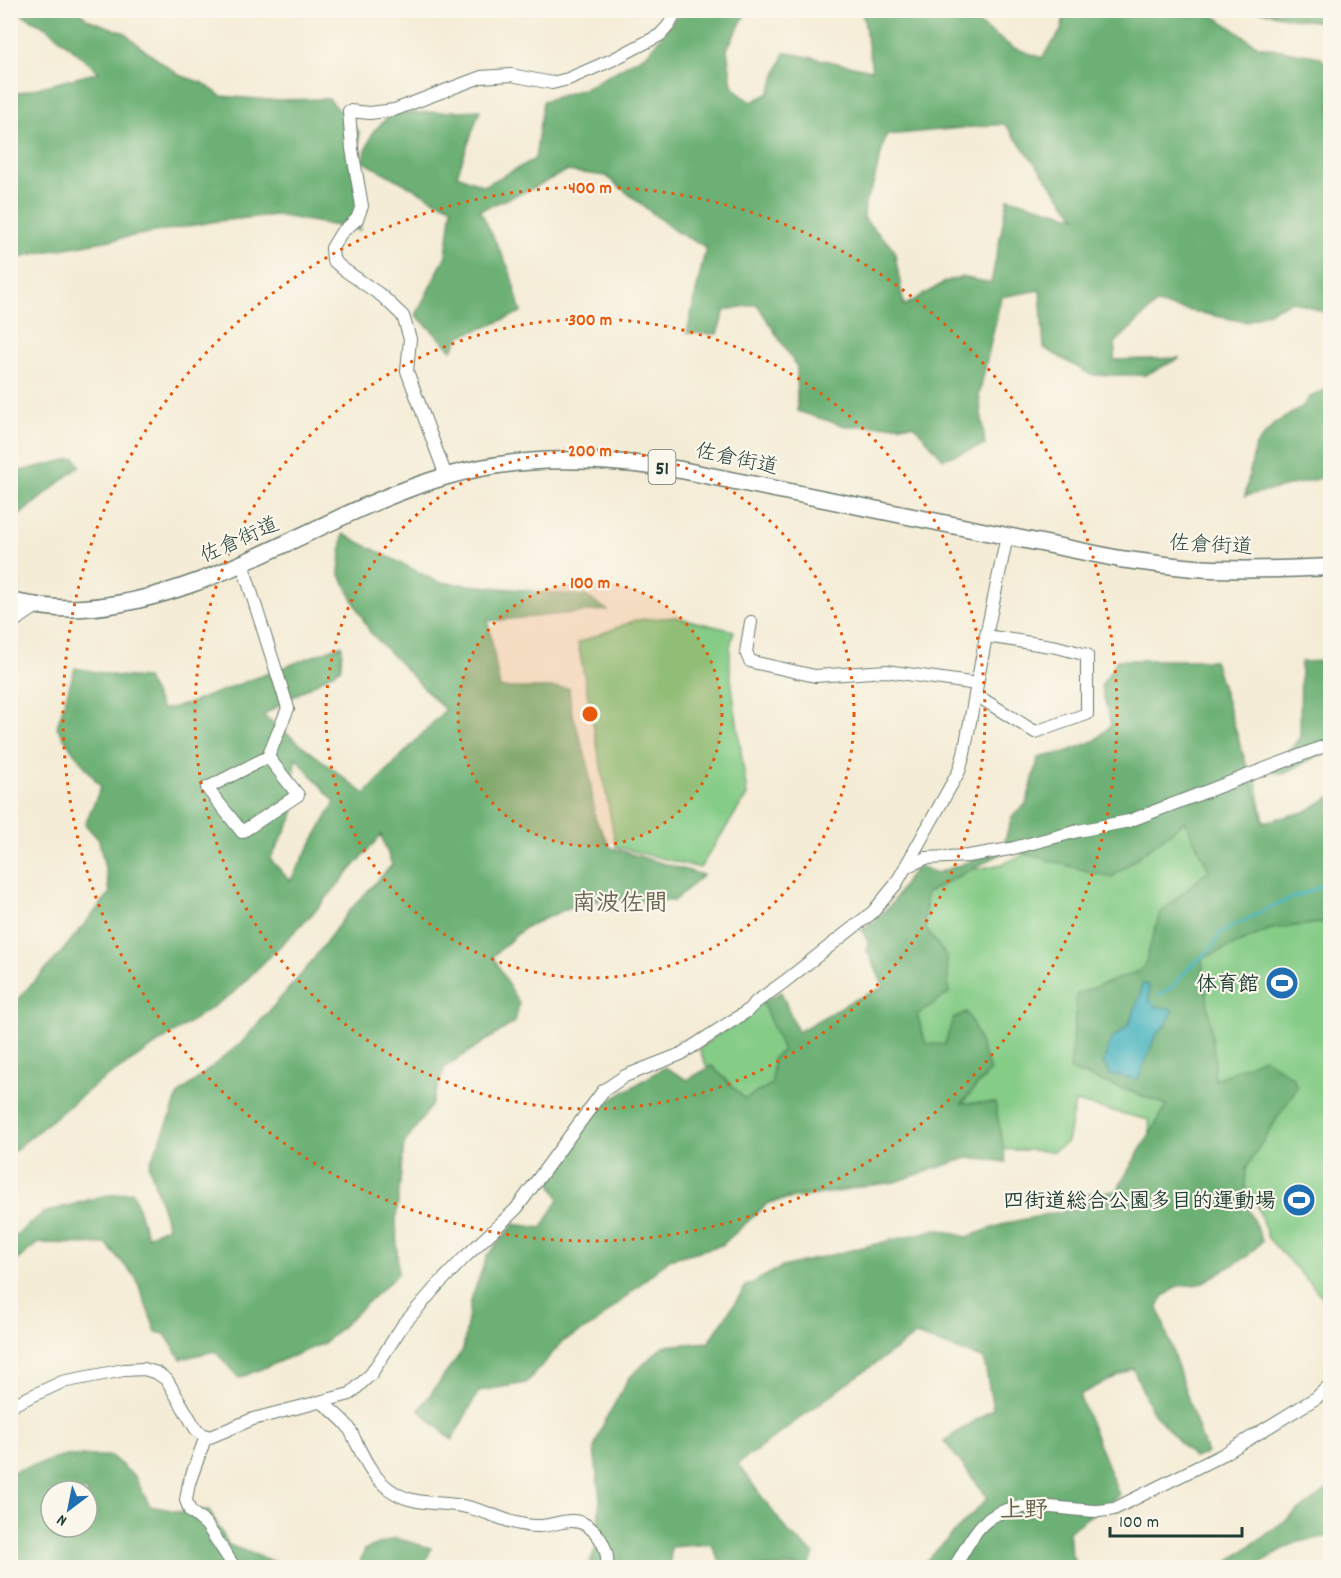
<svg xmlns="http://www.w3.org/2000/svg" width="1341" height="1578" font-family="Dekko,'Klee One',sans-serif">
<rect width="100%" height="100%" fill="#fbf7ec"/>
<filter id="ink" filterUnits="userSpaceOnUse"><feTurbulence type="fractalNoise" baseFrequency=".0167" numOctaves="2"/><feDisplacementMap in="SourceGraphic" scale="12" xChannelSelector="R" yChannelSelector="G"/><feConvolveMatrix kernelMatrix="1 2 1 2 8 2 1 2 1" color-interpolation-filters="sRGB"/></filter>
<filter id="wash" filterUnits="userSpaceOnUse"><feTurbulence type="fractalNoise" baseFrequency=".008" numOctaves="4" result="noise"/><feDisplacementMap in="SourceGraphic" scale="24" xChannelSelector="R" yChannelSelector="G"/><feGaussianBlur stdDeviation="1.35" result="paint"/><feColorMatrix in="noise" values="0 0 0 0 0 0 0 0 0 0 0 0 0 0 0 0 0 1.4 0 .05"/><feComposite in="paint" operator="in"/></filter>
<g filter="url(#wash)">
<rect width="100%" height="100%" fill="#f4ecd6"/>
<g fill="#85cc87" stroke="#52845e" stroke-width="1.5">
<path d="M676,617L734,631L730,647V671L747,795L700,868L616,847L578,643L636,620Z"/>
<path d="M1254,771L1264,822L1305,812L1330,797V1305L1268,1238L1255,1199L1152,1161L1149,1120L1075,1102L1067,1142L1054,1151L928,1147L892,1177L843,1191L767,1203L699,1049L762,1002L783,1043L902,993L920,880L1002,864L1022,856L1023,853L1027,855Z"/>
</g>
<g fill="#6cb074" stroke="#467654" stroke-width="1.5" fill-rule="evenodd">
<path d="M78,10L87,19L125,33L142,48L179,75L203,83L221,96L270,100L329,99L359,132L360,230L276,215L217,221L27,255L11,262L10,95L99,72L46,27L15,11Z"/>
<path d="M681,11H747L727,49L732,85L740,94L752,102L769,93L785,52L872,70L864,20L861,11H961L1012,47L1042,58L1061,31L1065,11H1207L1258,46L1320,57L1330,69V314L1292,301L1246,322L1156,304L1115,343L1114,360L1180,358L1145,375H1091L1044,348L1040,290L1001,297L979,395L985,445L943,459L914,425L845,426L797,411V367L757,304L725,310L717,334L687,333L706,247L675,231L606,176L566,171L531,189L480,210L509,269L521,312L491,325L460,336L452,350L416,315L446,255L452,207L433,199L362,161L373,132L391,114L480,110L457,175L484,186L535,159L543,101L586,88L647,54ZM1005,124L1076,217L1008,198L991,283L962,277L947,281L904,306L894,249L864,219L865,202L872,188L886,135Z"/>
<path d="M1258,11H1330V23L1291,18Z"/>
<path d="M1330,388V476L1245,496L1255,447L1274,424L1301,408L1310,397Z"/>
<path d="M75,458L80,466L11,522V473Z"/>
<path d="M11,526L19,588L11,585Z"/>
<path d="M343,534L438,582L586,596L607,610L488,621L500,688H569L571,708L588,764L595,818L611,848L703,875L674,901H584L524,928L493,956L519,1004L515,1022L445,1067L431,1106L404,1144L396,1220L398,1274L324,1343L239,1378L215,1351L181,1359L165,1334L156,1332L136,1278L106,1244L38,1243L11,1265V1239L43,1213L103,1196L133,1192L147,1236L168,1227L149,1165L169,1120L178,1095L243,1041L306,969L349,911L392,865L381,835L317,909L232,994L94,1086L12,1152L11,1151V1006L60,954L110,893L99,840L85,824L101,787L73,751L57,727L75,668L118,676L146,678L162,710L187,704L342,645L341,668L263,715L365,794L445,710L370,632L339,573ZM295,757L335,802L290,881L270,859L293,817Z"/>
<path d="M1117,660H1214L1264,822L1305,812L1330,797V919L1321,923L1271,929L1202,959L1215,1060L1214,1080L1264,1058L1292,1077L1297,1087L1246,1168C1245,1181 1244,1198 1249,1210C1253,1221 1258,1230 1262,1241L1248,1256L1200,1284L1178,1286L1163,1297L1158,1307L1192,1411L1207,1453L1194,1458L1151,1410L1133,1368L1079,1395L1119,1495L1069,1531L1071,1554L1079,1567H920L988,1498L944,1441L993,1409L984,1359L916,1335L842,1387L738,1464L787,1531L814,1554L808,1567H723L711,1544L671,1547L670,1567H593L590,1562L596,1548L600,1499L594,1448L603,1425L628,1379L663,1346L709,1342L746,1286L782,1267L937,1229L967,1237L1007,1223L1078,1208L1087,1194L1117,1191C1132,1162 1150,1134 1167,1105L1070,1070L1077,994L1139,971L1145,964L1160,913L1209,870L1185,821L1111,878L1010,849L926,893L925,928L947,957L949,993L917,1015L926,1044H945L953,1019L966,1012L974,1026L990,1071L962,1103H995L1006,1162L970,1157L895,1182L793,1196L768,1203L722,1245L669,1259L595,1324L562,1342L526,1383L479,1391L452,1440L419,1410L463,1350L471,1300L487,1256L514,1224L542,1228L559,1199L548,1177L563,1162L580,1136L589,1116L606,1103L665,1067L687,1080L712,1066L745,1099L772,1084L773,1058L783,1050L762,1002L781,992L798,1032L850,1002L884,987L867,950L869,944L862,930L877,919L893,902L906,881L918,866L937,873L1002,850L1012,817L1026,804L1035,772L1038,758L1066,752L1096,740L1111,725L1101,686Z"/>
<path d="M1330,661V749L1284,774L1273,772L1300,737L1301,662Z"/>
<path d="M65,1456H111L135,1477L150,1506L181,1512L209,1510L229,1545L275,1562L282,1567L11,1568V1472ZM51,1491H87V1527H51Z"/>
<path d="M1330,1488V1536L1293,1543L1254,1567H1221Z"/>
<path d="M395,1538L431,1548L424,1567H358L365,1549Z"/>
</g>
<path fill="#44b3be" stroke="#327879" stroke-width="1.5" d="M1142,984H1146L1149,987C1148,1012 1152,1004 1172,1009L1173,1012L1165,1026L1156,1035L1138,1080L1110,1074L1108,1069L1103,1063L1111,1040L1129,1024L1140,995Z"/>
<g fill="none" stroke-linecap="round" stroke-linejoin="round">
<g stroke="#44b3be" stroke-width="3">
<path d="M1160,995L1173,986L1188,969L1211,949L1220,933L1275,905L1320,887L1326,878L1330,875"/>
<path d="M1151,1005L1154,1002"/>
</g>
</g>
</g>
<g filter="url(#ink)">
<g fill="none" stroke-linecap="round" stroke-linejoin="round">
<g stroke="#6a7a6d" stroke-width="14">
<g id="minor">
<path d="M446,476L407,371L410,339L403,316L382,296L343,269L333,260L332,248L341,233L357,219L362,206L352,149L349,111L370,113L394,110L481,77L511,75L552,83L568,79L612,60L660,35L669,25L677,10"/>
<path d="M242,563L288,708L268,757"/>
<path d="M751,622L746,652L750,661L757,663L815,676L886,671L977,684"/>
<path d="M10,624L36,607"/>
<path d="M976,695L1035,732L1087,714V655L1057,647L986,636"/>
<path d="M268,757L298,795L242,832L207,788Z"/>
<path d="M908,862L910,865L926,858L968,856L1010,849L1078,831L1129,821L1330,744"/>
<path d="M322,1402C330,1409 339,1416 346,1424C351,1429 353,1437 357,1444C366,1463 376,1482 395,1493C415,1505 440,1502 462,1506C488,1510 510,1526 537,1526C553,1527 570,1515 586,1525C601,1534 609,1551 607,1568"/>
<path d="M10,1406L62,1382L124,1370L144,1369L157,1373L167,1380L197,1431L202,1434L210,1437L253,1419L350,1394L371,1374L403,1325L436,1287L464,1258L516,1209L603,1091L625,1076L681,1054L746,1012L756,1002L784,982L873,912L896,884L959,771L964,754L986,636L1007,536"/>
<path d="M206,1436L189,1483L186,1500L190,1511L206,1524L235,1568"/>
<path d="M954,1568C962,1555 969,1540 979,1528C1008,1494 1058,1510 1096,1511C1102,1511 1108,1510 1114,1509L1224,1454L1316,1398L1330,1385"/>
</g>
</g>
<g stroke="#6a7a6d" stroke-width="19">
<path id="highway" d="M10,601C34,606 58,610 83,608C212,600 324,511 447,476C523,454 604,458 681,470L1120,559C1151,563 1182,568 1213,569C1252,570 1292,569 1330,567"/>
</g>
<use href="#minor" stroke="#fff" stroke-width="12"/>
<use href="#highway" stroke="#fff" stroke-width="16"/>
</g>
</g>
<circle cx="590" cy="714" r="132" fill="#e8590c" fill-opacity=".12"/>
<g fill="none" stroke="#e8590c" stroke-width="3" stroke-dasharray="3 6">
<circle cx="590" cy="714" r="132"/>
<circle cx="590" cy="714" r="264"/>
<circle cx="590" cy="714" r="395"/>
<circle cx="590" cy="714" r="527"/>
</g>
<defs>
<g id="stadium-disc" transform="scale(1.725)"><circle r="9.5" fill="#1f6fb2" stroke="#fbf7ec"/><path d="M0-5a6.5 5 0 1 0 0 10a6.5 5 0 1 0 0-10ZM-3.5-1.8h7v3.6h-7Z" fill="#fff"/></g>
</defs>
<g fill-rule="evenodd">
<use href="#stadium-disc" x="1282" y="983"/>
<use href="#stadium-disc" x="1299" y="1200"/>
</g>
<g text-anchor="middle" stroke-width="4.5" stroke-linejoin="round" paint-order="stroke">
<rect fill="#fbf7ec" stroke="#61756b" stroke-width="1.5" x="648.5" y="450" width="27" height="34" rx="4.5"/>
<g font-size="20" font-weight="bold" fill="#1f3d34">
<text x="662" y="474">51</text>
</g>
<g font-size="21" fill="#1f3d34" stroke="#fbf7ec">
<text transform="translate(737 458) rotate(12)" y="7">佐倉街道</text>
<text transform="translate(239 539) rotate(-24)" y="7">佐倉街道</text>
<text transform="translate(1211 544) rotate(3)" y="7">佐倉街道</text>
</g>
<g font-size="21" font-weight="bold" fill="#1f3d34" stroke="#fbf7ec" text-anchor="end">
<text x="1259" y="990">体育館</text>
<text x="1276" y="1207">四街道総合公園多目的運動場</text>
</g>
<g font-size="24" font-weight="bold" fill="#656550" stroke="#fbf7ec">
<text x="620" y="910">南波佐間</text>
<text x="1024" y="1517">上野</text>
</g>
</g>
<circle cx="590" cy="714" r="9" fill="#e8590c" stroke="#fbf7ec" stroke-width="3"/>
<g font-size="18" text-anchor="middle" font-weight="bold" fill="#e8590c" stroke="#fbf7ec" stroke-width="4.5" stroke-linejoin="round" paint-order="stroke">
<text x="590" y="193">400 m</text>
<text x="590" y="325">300 m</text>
<text x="590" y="456">200 m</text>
<text x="590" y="588">100 m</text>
</g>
<rect width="1341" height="1578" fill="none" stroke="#fbf7ec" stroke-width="36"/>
<g transform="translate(69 1509) rotate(212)"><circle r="28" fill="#fbf7ec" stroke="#a3ada2" stroke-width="1.5"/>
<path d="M0-4.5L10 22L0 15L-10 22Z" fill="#1f6fb2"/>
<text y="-9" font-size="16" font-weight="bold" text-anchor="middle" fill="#1f3d34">N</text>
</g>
<path d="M1110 1527v9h132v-9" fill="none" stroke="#1f3d34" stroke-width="3"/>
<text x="1119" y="1527" font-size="18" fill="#1f3d34" stroke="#fbf7ec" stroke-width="4.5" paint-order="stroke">100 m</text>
</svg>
